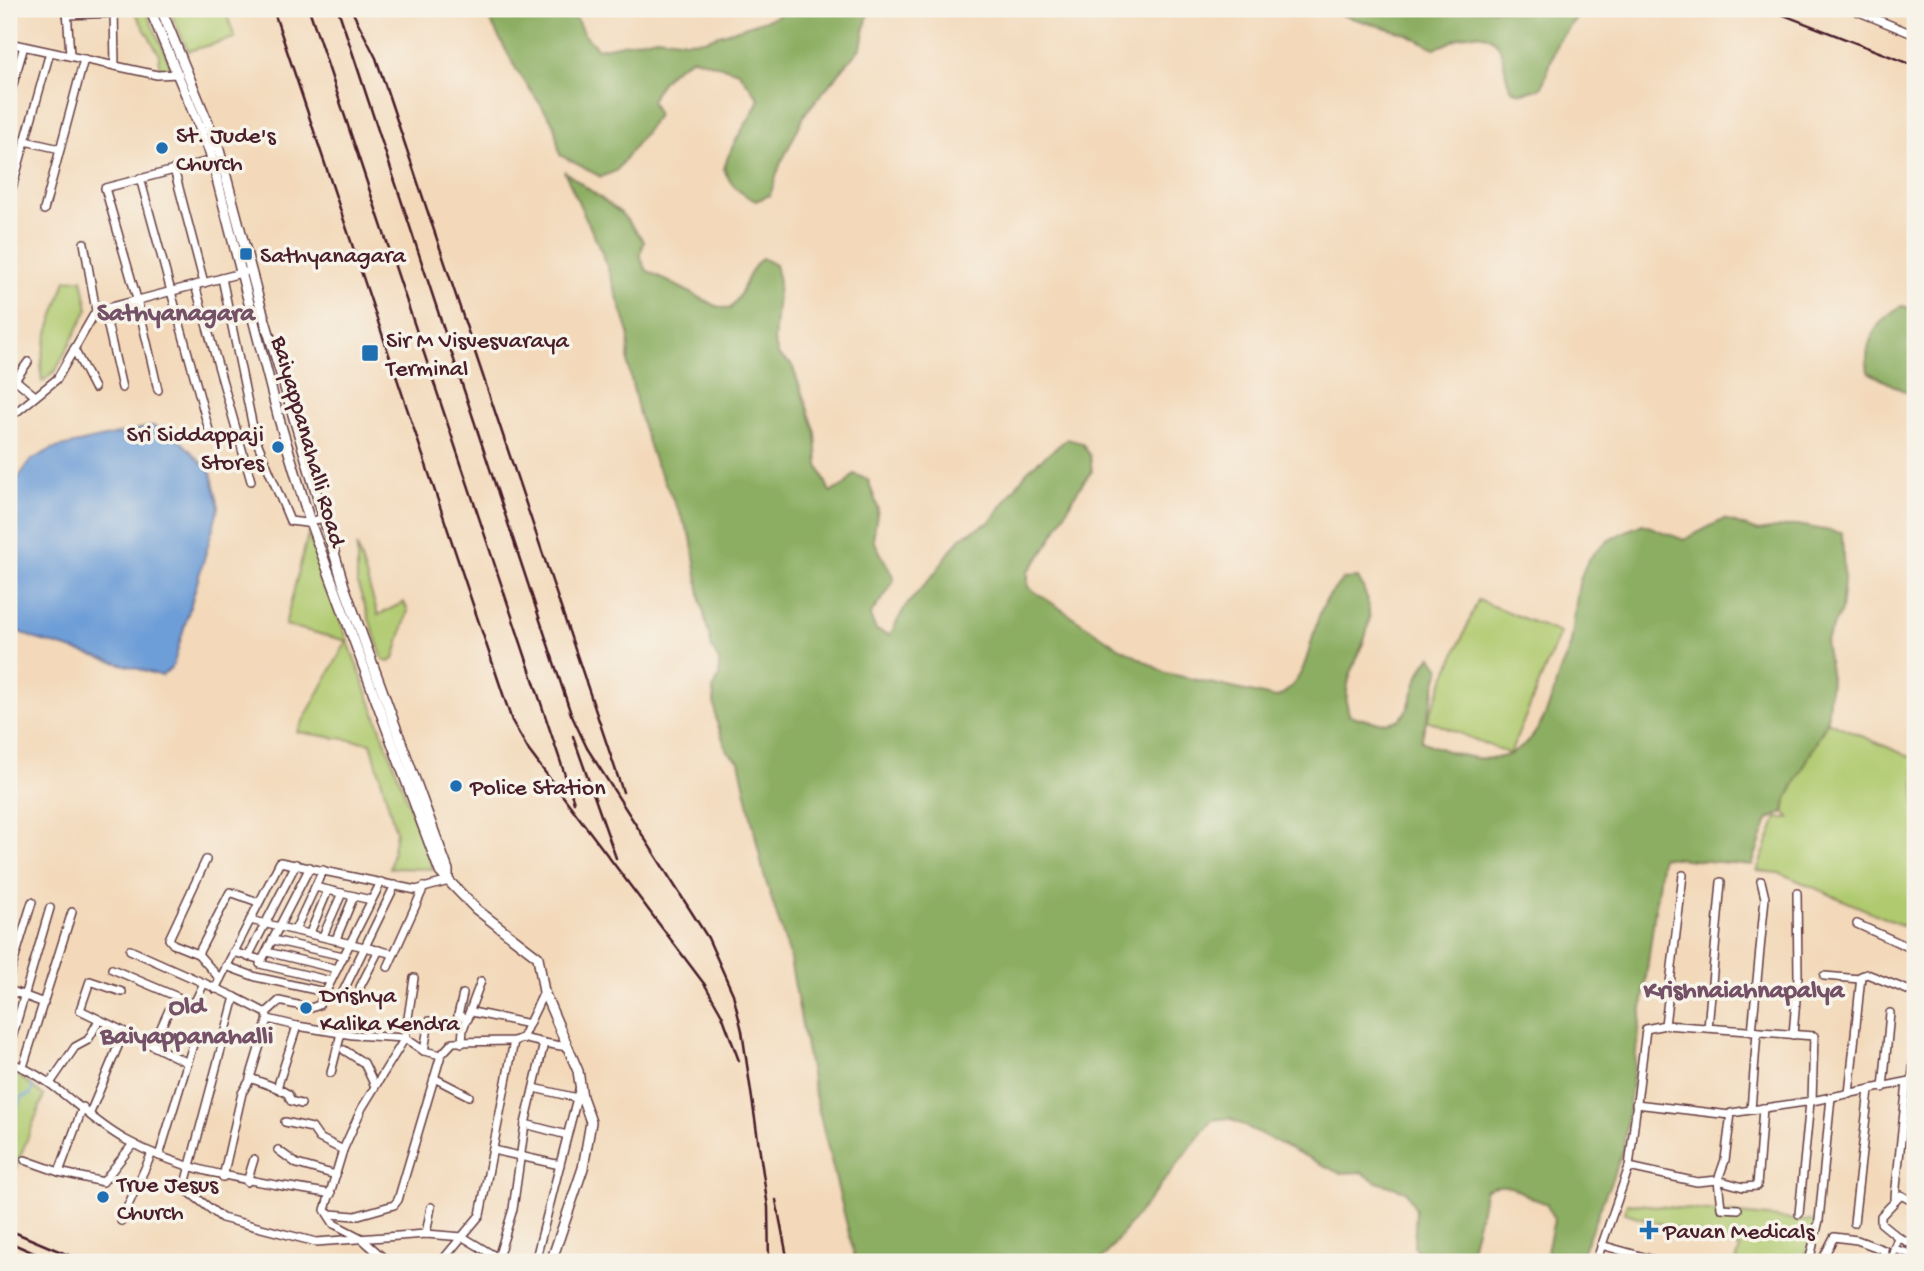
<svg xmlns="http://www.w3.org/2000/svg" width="1924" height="1271" font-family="'Gochi Hand',sans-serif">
<rect width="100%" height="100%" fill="#f7f3e8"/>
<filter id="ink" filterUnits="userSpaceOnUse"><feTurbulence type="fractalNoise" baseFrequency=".0143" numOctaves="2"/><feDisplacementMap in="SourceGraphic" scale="14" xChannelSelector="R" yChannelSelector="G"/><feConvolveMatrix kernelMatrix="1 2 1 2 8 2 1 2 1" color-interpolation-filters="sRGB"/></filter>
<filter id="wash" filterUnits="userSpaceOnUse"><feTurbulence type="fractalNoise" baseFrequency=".00686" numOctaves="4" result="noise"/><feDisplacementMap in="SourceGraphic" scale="28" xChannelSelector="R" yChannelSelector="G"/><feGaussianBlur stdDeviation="1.57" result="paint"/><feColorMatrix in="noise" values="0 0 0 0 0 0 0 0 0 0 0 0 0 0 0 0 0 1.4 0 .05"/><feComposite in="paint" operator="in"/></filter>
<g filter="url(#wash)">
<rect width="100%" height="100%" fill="#f3d9ba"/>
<g fill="#b0ca70" stroke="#7d744e" stroke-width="2">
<path d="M133,9H145L172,68H159V54Z"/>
<path d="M169,9H225L235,38L188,51Z"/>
<path d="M82,279L88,309L56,370L42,382C36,354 58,307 66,280Z"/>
<path d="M308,534L433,869L390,868L396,832L371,743L297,732L347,641L285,625Z"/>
<path d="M357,546L378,615L404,602L408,611L394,659L389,662L383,660L357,583Z"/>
<path d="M1478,600L1560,633L1510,754L1427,720Z"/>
<path d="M1827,721L1915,759V931L1780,873L1757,871L1777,818H1790L1784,812L1786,801Z"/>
<path d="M9,1068L44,1096L9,1185Z"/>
<path d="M1627,1203L1818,1222L1803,1262H1736L1740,1248L1625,1213Z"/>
</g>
<g fill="#8cae62" stroke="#6b6646" stroke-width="2">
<path d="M484,9H572L583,33L598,49L657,37L686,41L704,40L778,16L781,9H869L861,47L806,112L780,165L770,195L756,201C739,193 731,186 724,169C731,141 749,124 759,99L739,72L694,58C674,66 660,81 651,101L658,115L616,171L601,177L560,155L554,124L516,69Z"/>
<path d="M1320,9H1579L1577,17L1558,41L1542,87C1482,114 1527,34 1474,34C1459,34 1449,45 1434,48L1407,34Z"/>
<path d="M564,171L621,213L644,241L640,256L646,270L716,306L730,309C745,293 746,272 762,258L775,265L779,281L774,342L779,356L792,365L816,433L818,465L830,492L844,486L854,474L868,480L878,508L873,539L894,578C889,595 878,601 870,616L876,630L890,635L905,607L935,573L953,547L963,536L990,522L1029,469L1067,439L1082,443L1090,456L1092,471C1065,502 1058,539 1028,571V587L1112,643L1166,673L1276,698C1311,681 1308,638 1323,606C1327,596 1336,588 1343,579L1358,578C1393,637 1334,662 1349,715C1427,741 1398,695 1431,656L1440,668L1421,741C1499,775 1536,763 1558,677C1561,665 1569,654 1571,642C1576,616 1574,581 1590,558C1602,540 1624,532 1643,524L1684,540L1724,519L1758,531L1797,525L1842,533L1844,580L1841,611L1825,642L1831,678L1827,721L1786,801L1784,812L1768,820L1752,865L1662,857L1623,1151L1582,1253L1558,1262L1547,1251L1554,1220L1546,1203C1519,1197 1515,1178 1486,1189L1472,1245L1462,1262H1430L1414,1247L1416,1210L1406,1191L1377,1182L1361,1172L1339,1173L1229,1118L1212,1120L1100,1262H856L814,1091L789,954L764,875L739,761L727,751L716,720L713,690L719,677V661L712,648L701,601L691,537L653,458L639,414L628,366L629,333L604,257Z"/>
<path d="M1902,306L1915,309V397L1868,372C1863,344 1876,319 1902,306Z"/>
</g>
<path fill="#6e9ed7" stroke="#5c5e81" stroke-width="2" d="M153,426L175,435L211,472L219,507L173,666L162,676L33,638L9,627V491L31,460L52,449Z"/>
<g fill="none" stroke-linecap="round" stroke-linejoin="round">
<path stroke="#6e9ed7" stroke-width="2.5" d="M9,1125L22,1097L30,1095L33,1086"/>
</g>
</g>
<g filter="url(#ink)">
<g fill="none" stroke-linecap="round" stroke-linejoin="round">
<g stroke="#633b40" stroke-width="10">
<g id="minor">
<path d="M67,9L70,56"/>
<path d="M114,9L115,66"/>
<path d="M1852,9L1915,35"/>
<path d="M67,15L114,13"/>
<path d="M9,43L157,75L179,74"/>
<path d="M9,98L24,46"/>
<path d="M25,141L60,149"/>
<path d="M174,169L204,283"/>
<path d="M140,178L210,434"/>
<path d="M9,199L50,52"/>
<path d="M44,210L84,59"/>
<path d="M222,278L255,437L290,521L306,523L323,518"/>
<path d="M195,285L251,481"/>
<path d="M104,309L122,388"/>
<path d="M96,311L245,272"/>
<path d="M74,349L94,388"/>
<path d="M15,380L28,362"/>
<path d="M9,381L12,377L34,395"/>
<path d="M158,390L137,299L105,188L213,160"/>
<path d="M9,418L57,379L96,311L84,243"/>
<path d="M206,860L169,939L173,944L198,954L220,979"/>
<path d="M310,867L260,964L331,981"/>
<path d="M315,887L371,900"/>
<path d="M9,895L10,891"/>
<path d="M250,920L394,954"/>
<path d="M1857,924L1915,950"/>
<path d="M295,930L323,870"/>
<path d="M310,933L328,890"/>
<path d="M323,936L342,893"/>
<path d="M336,939L354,896"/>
<path d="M273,940L343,956"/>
<path d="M130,950L235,997L184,1188L222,1218L316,1242L426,1234L463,1237L498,1258L496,1262"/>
<path d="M233,952L262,960"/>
<path d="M267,952L337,969"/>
<path d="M198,954L230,892L258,902"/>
<path d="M248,957L296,864"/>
<path d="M226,966L256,977L325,992"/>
<path d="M388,967L424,887"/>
<path d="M112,969L194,1004L204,983"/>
<path d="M1824,976L1860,979"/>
<path d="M9,977L32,902"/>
<path d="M360,987L379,950"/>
<path d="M215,989L280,862L416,890L449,881"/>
<path d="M9,990L44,1003"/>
<path d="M122,992L90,981L80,1010L188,1063"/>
<path d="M463,994L458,1015L468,1019"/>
<path d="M235,997L266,1013L268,1019L250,1078L277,1088L297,1026L268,1019"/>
<path d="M340,998L395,885"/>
<path d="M472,1012L529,1024"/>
<path d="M266,1013L279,1001L311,1008L319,1005L381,882"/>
<path d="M1665,1025L1683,875"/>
<path d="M297,1026L353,1035L405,1038L414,978"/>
<path d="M1708,1028L1721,882"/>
<path d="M1752,1032L1765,898L1761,881"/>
<path d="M1793,1035L1798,976L1797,893"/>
<path d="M522,1038L544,1043L525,1124"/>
<path d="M462,1043L463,1029L481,981"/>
<path d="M544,1043L567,1047"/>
<path d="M153,1045L169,1010"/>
<path d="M9,1048L50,908"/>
<path d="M344,1050L364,1063L375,1086"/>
<path d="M424,1051L429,1021"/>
<path d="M9,1062C55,1078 83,1116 124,1139C189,1176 260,1181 331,1194"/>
<path d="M23,1067L72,912"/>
<path d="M331,1073L341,1033"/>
<path d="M434,1078L469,1096"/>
<path d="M51,1082L75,1047L88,1040L99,1020"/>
<path d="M1912,1082L1915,1042"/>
<path d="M277,1088L288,1094L291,1101L301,1104"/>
<path d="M534,1088L577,1098"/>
<path d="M1883,1088L1890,1013"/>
<path d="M1849,1094L1861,976L1867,974L1915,993"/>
<path d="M1636,1104L1730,1115"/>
<path d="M83,1107L59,1172L103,1182L133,1144"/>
<path d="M1751,1110L1757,1032"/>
<path d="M90,1113L124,1032"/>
<path d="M285,1122L312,1128L319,1138L343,1150"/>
<path d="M278,1150L297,1164L336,1175"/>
<path d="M493,1150L560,1165"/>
<path d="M159,1156L195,1038"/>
<path d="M25,1160L59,1172"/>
<path d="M1629,1167L1697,1182L1718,1180L1725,1160L1731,1113L1812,1101L1915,1080"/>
<path d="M223,1177L242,1093L250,1080"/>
<path d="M247,1182L254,1159"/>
<path d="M1895,1197L1907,1083"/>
<path d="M1738,1209L1721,1208L1718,1180L1743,1187L1757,1186L1763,1108"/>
<path d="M330,1214L355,1216L394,1205L398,1200L441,1055"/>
<path d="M1799,1214L1810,1102"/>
<path d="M121,1221L152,1153"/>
<path d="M1854,1223L1869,1090"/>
<path d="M426,1234L431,1207"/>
<path d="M1898,1237L1915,1246"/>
<path d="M1601,1245L1662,1262"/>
<path d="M1894,1249L1898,1237L1881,1223V1216L1901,1195L1915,1203"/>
<path d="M388,1262L361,1238L334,1224L325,1210L343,1150L362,1108L405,1038L424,1051L441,1055L453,1042L514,1041L522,1038L544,992"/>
<path d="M441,1262L480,1215L514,1041"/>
<path d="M508,1262L498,1258L513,1209L525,1124L567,1135"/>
<path d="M535,1262L579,1090"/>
<path d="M1596,1262L1629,1167L1646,1029L1665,1025L1814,1036L1812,1101"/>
<path d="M1809,1262L1819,1220L1831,1097"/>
<path d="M1821,1262L1834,1237L1857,1240L1884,1250L1883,1262"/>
<path d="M1891,1262L1894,1249L1915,1255"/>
</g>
</g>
<g stroke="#633b40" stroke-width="12">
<g id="tertiary">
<path d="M150,9L210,152L279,419L310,522L440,872L476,909L538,957L544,992L578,1071L582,1097L591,1122L583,1168L551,1262"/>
<path d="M161,9L219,150L258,297L344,586L448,870V879"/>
</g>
</g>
<use href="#minor" stroke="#fff" stroke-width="7"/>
<use href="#tertiary" stroke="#fff" stroke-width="9"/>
<g stroke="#4a1f2b" stroke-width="2.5">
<path d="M273,9L512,721L529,751L705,985L722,1015L739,1061"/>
<path d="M309,9L574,802"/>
<path d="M338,9L571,714L587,748L708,938L733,994L742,1031L768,1207L769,1262"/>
<path d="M351,9L376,58L623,792"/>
<path d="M1768,9L1915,66"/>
<path d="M573,736L616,858"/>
<path d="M776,1200L788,1262"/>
<path d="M9,1230L85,1262"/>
<path d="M9,1242L54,1262"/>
</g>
</g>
</g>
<g fill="#1f6fb2" stroke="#f7f3e8" stroke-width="2.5">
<circle cx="162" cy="148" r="7"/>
<rect x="239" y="247" width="14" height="14" rx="3.5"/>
<rect x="361" y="344" width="18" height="18" rx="3.5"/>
<circle cx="278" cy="447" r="7"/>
<circle cx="456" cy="786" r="7"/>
<circle cx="306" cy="1008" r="7"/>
<circle cx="103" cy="1197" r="7"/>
<path d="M1645.5 1219.5h7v7h7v7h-7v7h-7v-7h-7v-7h7z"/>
</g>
<g text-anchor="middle" stroke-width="7" stroke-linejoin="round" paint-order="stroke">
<g font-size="24" fill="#4a1f2b" stroke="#f7f3e8" text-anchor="start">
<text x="176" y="142">St. Jude's<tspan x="176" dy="28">Church</tspan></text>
<text x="260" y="262">Sathyanagara</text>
<text x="386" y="347">Sir M Visvesvaraya<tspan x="386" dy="28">Terminal</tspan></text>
<text x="264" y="441" text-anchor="end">Sri Siddappaji<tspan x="264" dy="28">Stores</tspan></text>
<text x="470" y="794">Police Station</text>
<text x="320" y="1002">Drishya<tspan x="320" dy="28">Kalika Kendra</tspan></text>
<text x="117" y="1191">True Jesus<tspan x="117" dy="28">Church</tspan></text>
<text x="1663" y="1238">Pavan Medicals</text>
</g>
<g font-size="24" fill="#4a1f2b" stroke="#f7f3e8">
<text transform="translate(310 441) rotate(74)" y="8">Baiyappanahalli Road</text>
</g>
<g font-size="26" font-weight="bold" fill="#755168" stroke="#f7f3e8">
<text x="176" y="320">Sathyanagara</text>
<text x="1744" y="997">Krishnaiahnapalya</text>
<text x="187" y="1013">Old<tspan x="187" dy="30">Baiyappanahalli</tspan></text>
</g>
</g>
<rect width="1924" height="1271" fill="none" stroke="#f7f3e8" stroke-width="35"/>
</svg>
